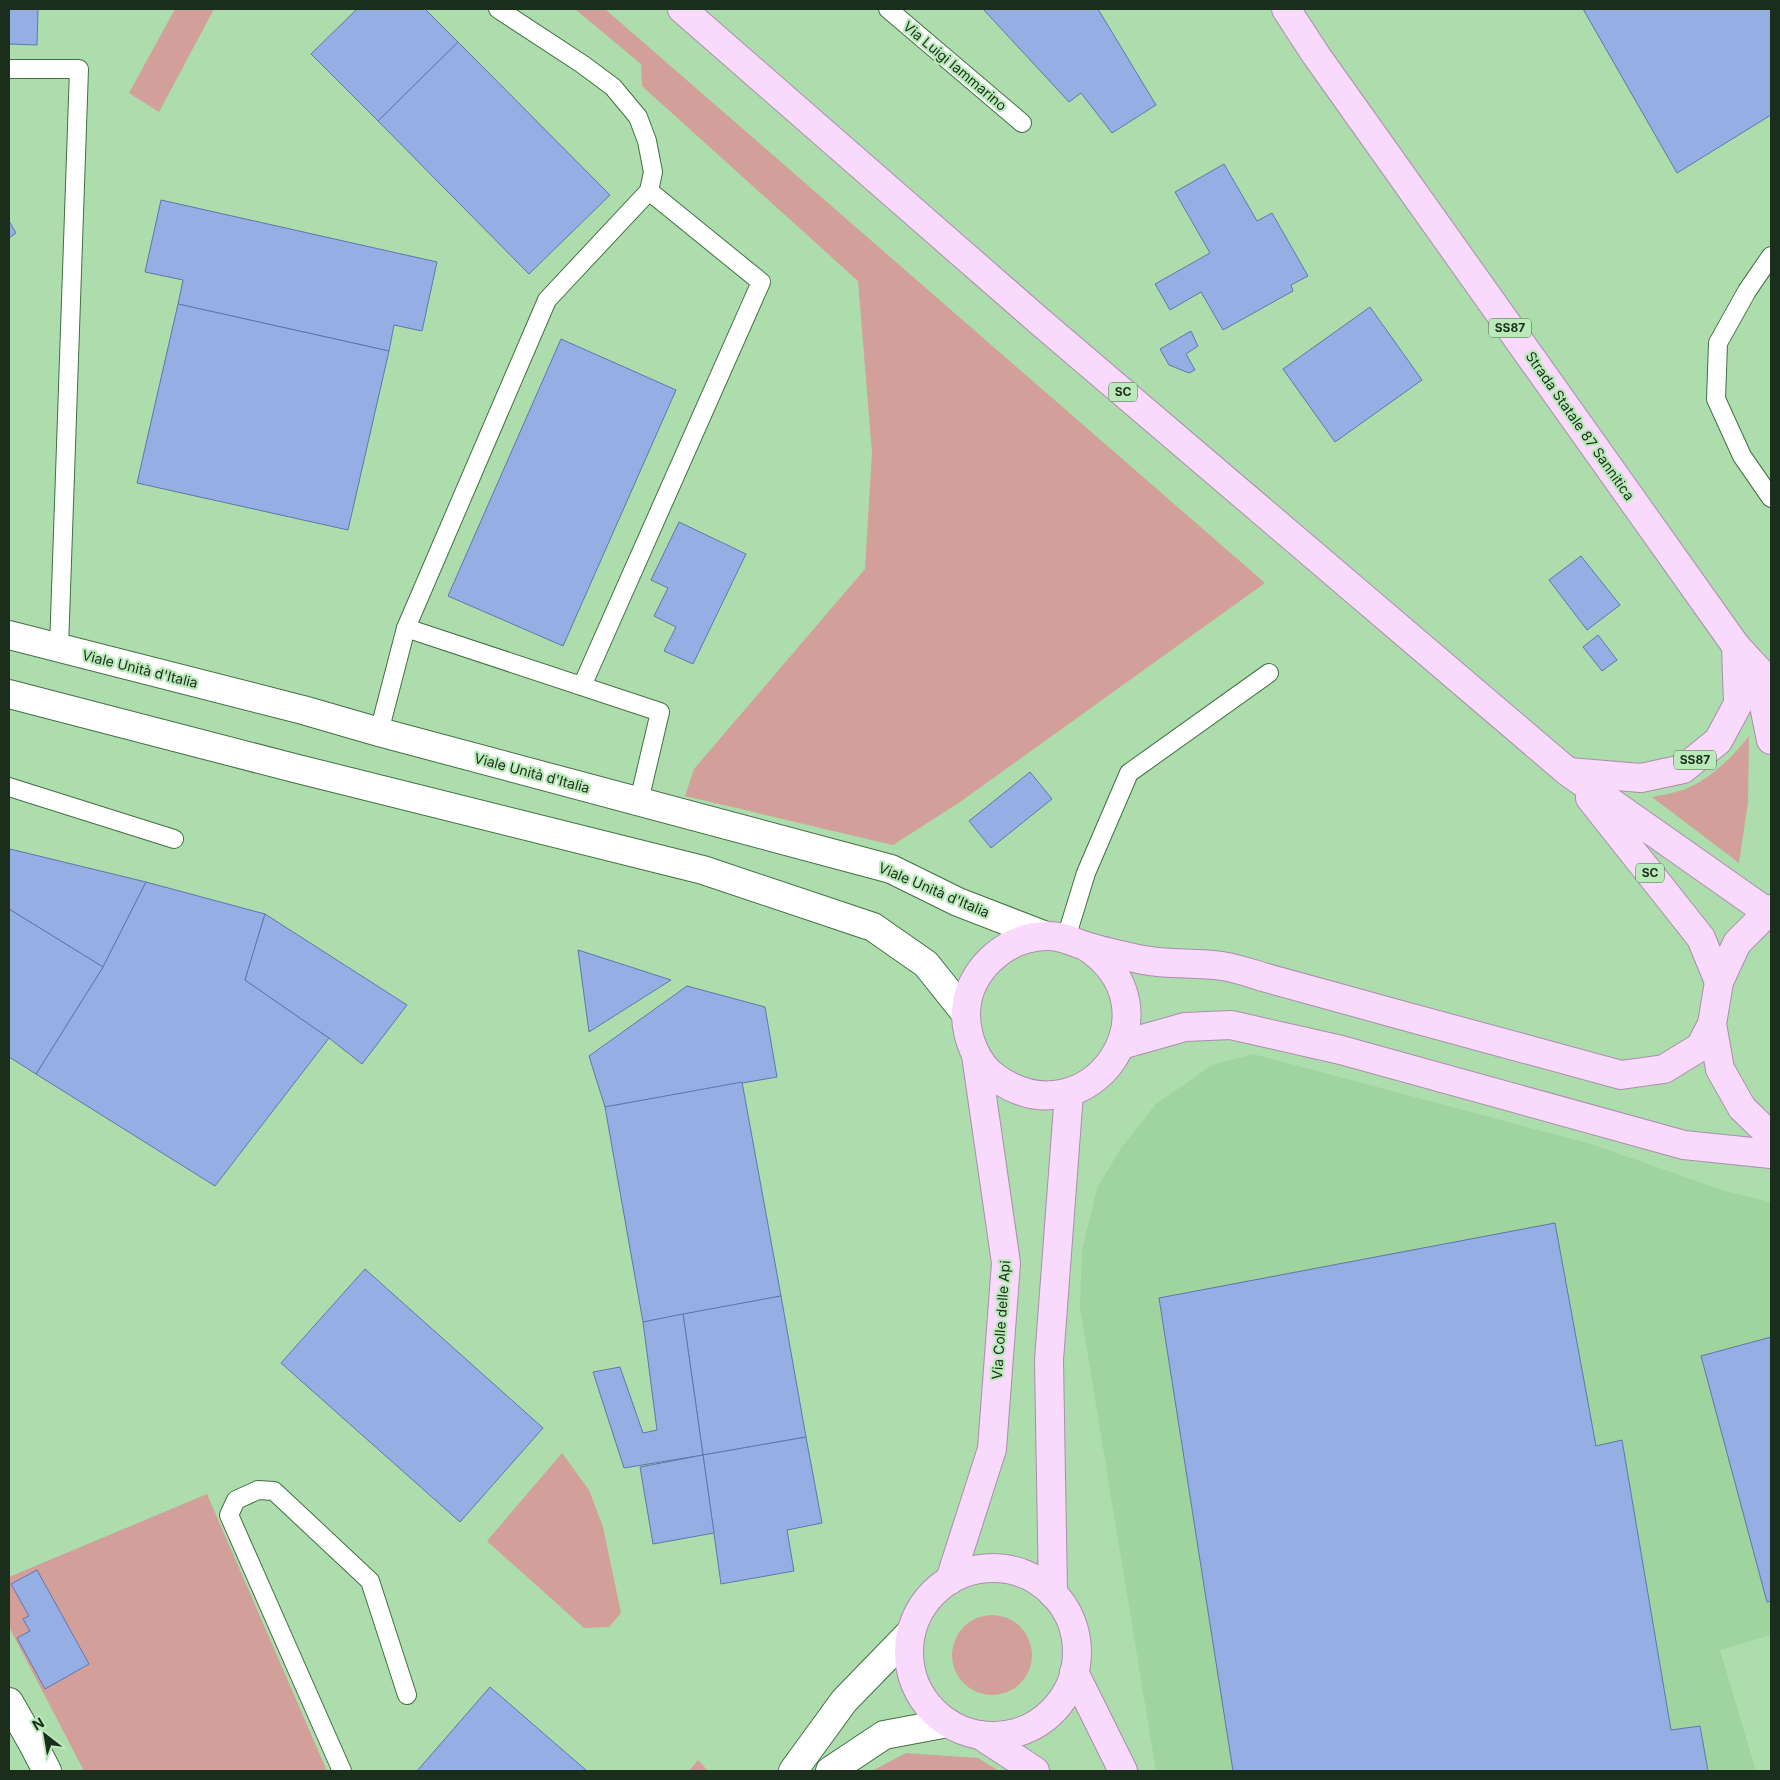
<svg xmlns="http://www.w3.org/2000/svg" width="1780" height="1780" font-family="Inter,sans-serif">
<rect width="100%" height="100%" fill="#adddad"/>
<path fill="#9fd49e" d="M1253,1054L1591,1144L1725,1191L1771,1202V1635L1720,1650L1756,1771H1156L1080,1308L1082,1251L1097,1188L1121,1148L1156,1104L1212,1065Z"/>
<g fill="#d29f9a">
<path d="M175,9H214L159,112L129,93Z"/>
<path d="M575,9H605L1265,583L960,802L893,845L685,796L694,769L865,569L872,453L858,281L642,86L641,64Z"/>
<path d="M1749,736L1748,802L1739,863L1652,797C1662,795 1673,793 1683,790C1709,780 1732,758 1749,736Z"/>
<path d="M562,1453L589,1490L603,1527L621,1613L609,1627L584,1628L487,1541Z"/>
<path d="M207,1494L327,1771H84L9,1627V1577Z"/>
<circle cx="992" cy="1655" r="40"/>
<path d="M906,1753L978,1758L999,1771H872Z"/>
<path d="M698,1760L708,1771H689Z"/>
</g>
<g fill="#95afe4" stroke="#5f77a9">
<path d="M9,9H38L37,45L9,44Z"/>
<path d="M357,9H425L458,42L378,121L311,54Z"/>
<path d="M983,9H1098L1156,105L1112,133L1081,93L1069,102Z"/>
<path d="M1583,9H1771V115L1677,173Z"/>
<path d="M458,42L610,195L529,274L378,121Z"/>
<path d="M1224,164L1257,221L1272,213L1308,276L1291,285L1293,291L1223,330L1201,292L1170,310L1155,284L1210,253L1175,192Z"/>
<path d="M161,200L437,262L422,331L394,325L389,351L178,304L183,280L145,272Z"/>
<path d="M9,221L16,233L9,238Z"/>
<path d="M178,304L389,351L348,530L137,483Z"/>
<path d="M1370,307L1422,380L1335,442L1283,369Z"/>
<path d="M1191,331L1198,346L1186,354L1195,370L1189,373L1169,365L1160,349Z"/>
<path d="M561,339L676,390L563,646L448,596Z"/>
<path d="M679,522L746,554L693,664L664,651L676,627L654,616L668,588L651,580Z"/>
<path d="M1581,556L1620,605L1587,630L1549,580Z"/>
<path d="M1598,635L1617,660L1602,671L1583,647Z"/>
<path d="M1030,772L1052,799L991,848L969,821Z"/>
<path d="M10,849L146,882L103,967L9,909V851Z"/>
<path d="M146,882L265,914L245,980L329,1038L215,1186L36,1074L103,967Z"/>
<path d="M9,909L103,967L36,1074L9,1057Z"/>
<path d="M265,914L407,1005L362,1064L329,1038L245,980Z"/>
<path d="M578,950L671,980L589,1032Z"/>
<path d="M687,986L765,1007L777,1077L605,1107L589,1056Z"/>
<path d="M742,1082L781,1296L643,1322L605,1107Z"/>
<path d="M1555,1223L1596,1446L1622,1440L1671,1730L1700,1726L1708,1771H1233L1159,1298Z"/>
<path d="M365,1269L543,1428L460,1522L281,1363Z"/>
<path d="M781,1296L806,1437L703,1455L683,1314Z"/>
<path d="M683,1314L703,1455L624,1468L593,1372L620,1367L643,1433L657,1430L643,1322Z"/>
<path d="M1771,1337V1601L1767,1602L1701,1356Z"/>
<path d="M806,1437L822,1523L787,1530L794,1571L721,1584L703,1455Z"/>
<path d="M703,1455L714,1533L653,1544L640,1467Z"/>
<path d="M37,1570L89,1664L45,1689L17,1638L30,1631L23,1619L29,1616L11,1584Z"/>
<path d="M490,1687L587,1771H417Z"/>
</g>
<g fill="none" stroke-linecap="round" stroke-linejoin="round">
<g stroke="#436f44" stroke-width="20">
<g id="service">
<path d="M498,9L582,64L613,87L638,117L647,141L653,172L649,191"/>
<path d="M888,9L1022,123"/>
<path d="M9,69H79L59,648"/>
<path d="M1771,256L1747,291L1718,343L1716,399L1742,456L1771,498"/>
<path d="M406,628L660,712L639,801"/>
<path d="M379,732L406,628L547,300L649,191L761,282L582,686"/>
<path d="M9,787L174,839"/>
<path d="M1066,938L1086,873L1129,773L1269,673"/>
<path d="M342,1771L229,1515L236,1500L258,1490L274,1491L370,1581L407,1695"/>
</g>
</g>
<g stroke="#436f44" stroke-width="30">
<g id="minor">
<path d="M9,1702L33,1744L47,1771"/>
<path d="M793,1771L844,1701L911,1632"/>
<path d="M830,1771L884,1735L948,1723"/>
</g>
</g>
<g stroke="#436f44" stroke-width="30">
<g id="tertiary">
<path d="M9,635L303,710L379,732L891,869L958,902L1046,936"/>
<path d="M9,694L294,768L703,870L873,927L926,964L966,1014"/>
</g>
</g>
<g stroke="#aa8eac" stroke-width="30">
<g id="primary">
<path d="M682,9L1038,320L1568,772L1767,912"/>
<path d="M1286,9L1316,55L1736,646L1771,684"/>
<path d="M1746,667L1764,706L1771,740"/>
<path d="M1569,772L1641,778L1683,769L1718,741L1738,704L1736,646"/>
<path d="M1590,798L1701,938L1719,982"/>
<path d="M1771,909L1737,943L1719,982L1712,1024L1720,1069L1742,1108L1771,1136"/>
<path d="M1085,946C1183,1009 1089,1143 996,1078C976,1064 966,1037 966,1013C967,972 1004,937 1046,936C1061,935 1072,942 1086,946C1105,952 1124,956 1143,960C1169,965 1196,962 1222,966C1236,968 1250,973 1263,977C1292,985 1321,993 1350,1001C1440,1026 1530,1050 1621,1075L1664,1069L1700,1047L1712,1024"/>
<path d="M1121,1045L1185,1027L1231,1025L1341,1050L1684,1145L1771,1154"/>
<circle cx="993" cy="1652" r="84"/>
<path d="M950,1580L992,1449L1006,1263L976,1055"/>
<path d="M1053,1594L1049,1360L1069,1093"/>
<path d="M1074,1672L1123,1771"/>
<path d="M980,1735L1035,1771"/>
</g>
</g>
<use href="#service" stroke="#fff" stroke-width="18"/>
<use href="#minor" stroke="#fff" stroke-width="28"/>
<use href="#tertiary" stroke="#fff" stroke-width="28"/>
<use href="#primary" stroke="#fadafc" stroke-width="28"/>
</g>
<g text-anchor="middle" stroke-width="4.5" stroke-linejoin="round" paint-order="stroke">
<g fill="#baeab9" stroke="#4b664a" stroke-width="1">
<rect x="1489" y="318.5" width="42" height="19" rx="4"/>
<rect x="1109" y="382.5" width="28" height="19" rx="4"/>
<rect x="1674" y="750.5" width="42" height="19" rx="4"/>
<rect x="1636" y="863.5" width="28" height="19" rx="4"/>
</g>
<g font-size="12" font-weight="bold" fill="#1b2e1b">
<text x="1510" y="332">SS87</text>
<text x="1123" y="396">SC</text>
<text x="1695" y="764">SS87</text>
<text x="1650" y="877">SC</text>
</g>
<g font-size="14" fill="#1b2e1b" stroke="#baeab9">
<text transform="translate(955 66) rotate(40)" y="5">Via Luigi Iammarino</text>
<text transform="translate(1580 426) rotate(55)" y="5">Strada Statale 87 Sannitica</text>
<text transform="translate(140 669) rotate(14)" y="5">Viale Unità d'Italia</text>
<text transform="translate(532 773) rotate(15)" y="5">Viale Unità d'Italia</text>
<text transform="translate(934 890) rotate(23)" y="5">Viale Unità d'Italia</text>
<text transform="translate(1001 1320) rotate(-86)" y="5">Via Colle delle Api</text>
</g>
</g>
<rect width="1780" height="1780" fill="none" stroke="#1b2e1b" stroke-width="20"/>
<g transform="translate(45 1735) rotate(329)" stroke="#baeab9" stroke-width="4" paint-order="stroke">
<path d="M0-4L9 19L0 12L-9 19Z" fill="#1b2e1b"/>
<text y="-8" font-size="14" font-weight="bold" text-anchor="middle" fill="#1b2e1b">N</text>
</g>
</svg>
